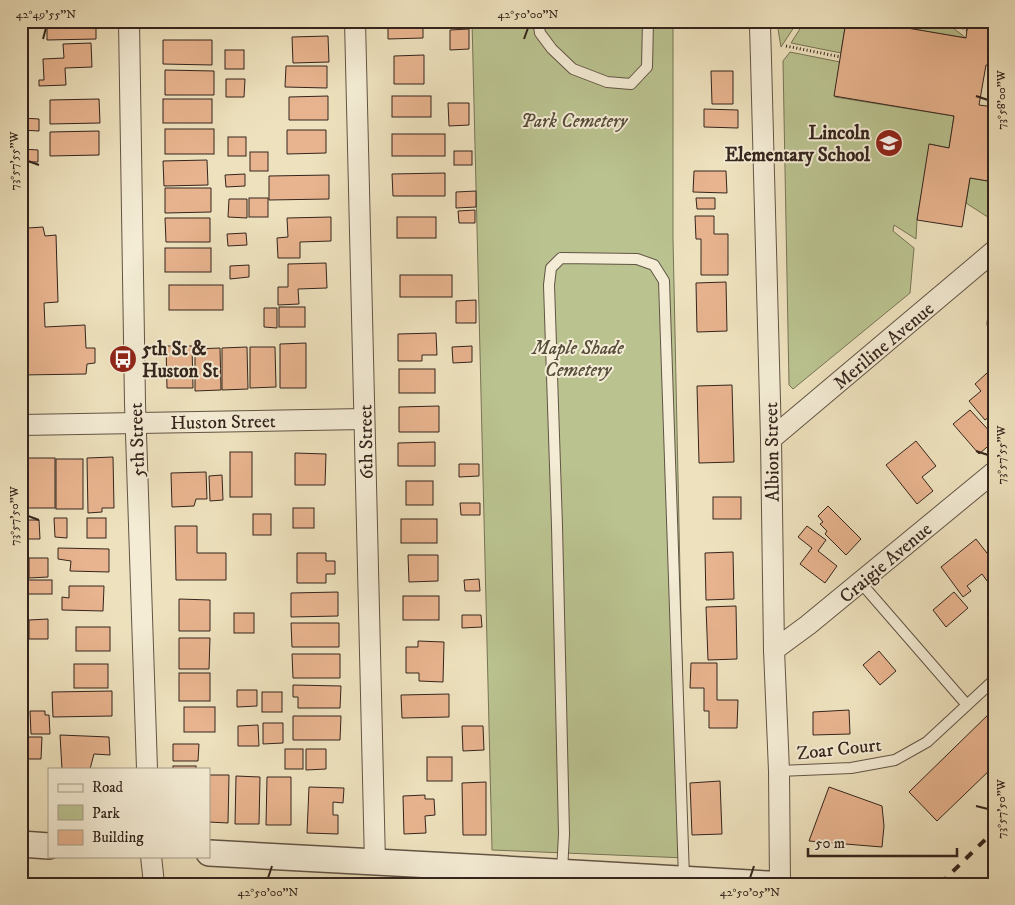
<svg xmlns="http://www.w3.org/2000/svg" width="1015" height="905" font-family="'IM FELL DW Pica',serif">
<rect width="100%" height="100%" fill="#eee2be"/>
<filter id="stains"><feTurbulence type="fractalNoise" baseFrequency=".004" numOctaves="4"/><feColorMatrix values="0 0 0 0 .2 0 0 0 0 .09 0 0 0 0 .02 0 0 0 .5 -.17"/></filter>
<radialGradient id="worn" r=".72"><stop offset=".6" stop-color="#630" stop-opacity="0"/><stop offset="1" stop-color="#630" stop-opacity=".3"/></radialGradient>
<g fill="#bac390" stroke="#777456">
<path d="M472,21H673V238L686,858L492,850Z"/>
<path d="M778,21H798L781,47L777,23Z"/>
<path d="M805,21H846L841,53L791,43Z"/>
<path d="M866,21H944L966,38Z"/>
<path d="M790,52L840,62L835,97L954,116L949,148L930,144L917,220L916,239L894,225L893,231L914,248L910,293L793,389L789,385L783,61Z"/>
<path d="M970,178L994,182V221L966,203Z"/>
</g>
<path fill="#9bbfac" stroke="#728173" d="M994,313V334C985,328 984,319 994,313Z"/>
<g fill="#e8b48f" stroke="#34241d">
<path d="M47,21H96V39L47,40Z"/>
<rect x="164" y="21" width="35" height="2"/>
<path d="M289,21H308L307,25H289Z"/>
<path d="M388,21H423V38L388,39Z"/>
<path d="M846,21H866L966,38L968,21H994V66L986,65L979,105L994,107V182L970,178L962,227L917,220L929,144L949,148L954,116L834,96Z"/>
<path d="M469,29V49L450,50V30Z"/>
<path d="M328,36L329,62L293,63L292,37Z"/>
<path d="M163,40H212V65L163,64Z"/>
<path d="M91,43L92,67L65,68L66,85L39,86V80H44L43,59L64,58L63,44Z"/>
<rect x="225" y="50" width="19" height="19"/>
<path d="M424,55V84H394V56Z"/>
<path d="M286,66H327V88L285,87Z"/>
<path d="M165,70L214,71V95H165Z"/>
<path d="M711,71H733V104H712Z"/>
<path d="M226,79H245L244,97H226Z"/>
<path d="M328,96V120H289V97Z"/>
<rect x="392" y="96" width="39" height="21"/>
<path d="M99,99L100,123L50,124V100Z"/>
<rect x="163" y="99" width="49" height="24"/>
<path d="M448,103H469V125L449,126Z"/>
<path d="M704,109L738,110V128L704,127Z"/>
<path d="M21,118L39,119V131L21,130Z"/>
<rect x="165" y="129" width="49" height="25"/>
<path d="M287,130H326V153L287,154Z"/>
<path d="M99,131V155L50,156V132Z"/>
<rect x="392" y="134" width="53" height="22"/>
<rect x="228" y="137" width="18" height="19"/>
<path d="M21,149L38,150V162H21Z"/>
<rect x="454" y="151" width="18" height="14"/>
<rect x="250" y="152" width="18" height="19"/>
<path d="M207,160L208,185L164,186L163,161Z"/>
<path d="M694,171H726L727,193L693,192Z"/>
<path d="M445,173V196H393L392,174Z"/>
<path d="M245,174V186L226,187L225,175Z"/>
<path d="M329,175V199L269,200V176Z"/>
<path d="M165,188H211V212L165,213Z"/>
<path d="M476,191V207L456,208V192Z"/>
<rect x="249" y="198" width="19" height="19"/>
<path d="M696,198H715V209H697Z"/>
<path d="M229,199H247V218L228,217Z"/>
<path d="M475,210V223H459L458,211Z"/>
<path d="M695,216H714V234H728V275H701V239H696Z"/>
<path d="M331,217V241L300,242V258H278L277,238L288,237L287,218Z"/>
<rect x="397" y="217" width="39" height="21"/>
<path d="M165,218H210V242H166Z"/>
<path d="M43,227L45,236L56,235L58,302L44,303L45,327L85,325L86,348H95V363L87,364L86,374L21,375V236H27L28,228Z"/>
<path d="M246,233L247,245L228,246L227,234Z"/>
<rect x="165" y="248" width="46" height="24"/>
<path d="M326,263L327,288L298,289L299,304L278,305V287H288V264Z"/>
<path d="M249,265V277L230,279V266Z"/>
<rect x="400" y="275" width="52" height="22"/>
<path d="M726,282L727,331L697,332L696,283Z"/>
<rect x="169" y="285" width="54" height="25"/>
<path d="M476,300V323H456V301Z"/>
<rect x="279" y="307" width="26" height="20"/>
<path d="M264,308H277V328L264,327Z"/>
<path d="M436,333L437,355H422V361H398V334Z"/>
<path d="M306,343V388H280V344Z"/>
<path d="M166,346H192L193,388H167Z"/>
<path d="M472,346V362L453,363L452,347Z"/>
<path d="M247,347L248,389L222,390V348Z"/>
<path d="M250,347H275L276,387L250,388Z"/>
<path d="M220,348L221,390L195,391V349Z"/>
<rect x="399" y="369" width="36" height="24"/>
<path d="M987,373L994,381V413L985,420L969,401L981,391L975,384Z"/>
<path d="M732,385L734,462L699,463L697,386Z"/>
<path d="M439,406V432H399V407Z"/>
<path d="M970,410L994,436V441L979,454L953,424Z"/>
<path d="M916,441L936,466L922,477L933,491L917,504L886,465Z"/>
<path d="M435,442V466H398V443Z"/>
<rect x="230" y="452" width="22" height="45"/>
<path d="M295,453L326,454L325,485H295Z"/>
<path d="M113,457L114,508H102V512L88,513L87,458Z"/>
<rect x="28" y="458" width="27" height="50"/>
<rect x="56" y="459" width="27" height="50"/>
<path d="M21,460H27L26,510H21Z"/>
<path d="M459,464H479V476L459,477Z"/>
<path d="M206,472L207,499H196L194,506L172,507L171,473Z"/>
<path d="M222,475L223,500L210,501L209,476Z"/>
<rect x="406" y="481" width="27" height="24"/>
<rect x="713" y="497" width="28" height="22"/>
<path d="M460,503H480V515H461Z"/>
<path d="M828,506L861,539L846,555L825,534L827,531L820,524L823,522L818,516Z"/>
<rect x="293" y="508" width="21" height="20"/>
<rect x="253" y="514" width="18" height="21"/>
<path d="M54,518H67V538L55,537Z"/>
<rect x="87" y="518" width="19" height="20"/>
<rect x="401" y="519" width="36" height="24"/>
<path d="M26,520H39L40,539H27Z"/>
<path d="M175,526H197V553H226V580H176Z"/>
<path d="M807,526L826,540L818,551L837,566L825,583L800,564L812,548L798,537Z"/>
<path d="M976,539L994,562V582L990,585L982,574L967,586L971,591L963,597L941,567Z"/>
<path d="M58,548L109,549V572L70,571L71,561L58,559Z"/>
<path d="M733,552L734,599L706,600L705,553Z"/>
<path d="M297,553H326V561H335V574H326V583H297Z"/>
<path d="M408,555H438V581L409,582Z"/>
<path d="M29,558H48V577L29,578Z"/>
<rect x="21" y="570" width="3" height="13"/>
<path d="M479,579L480,591H465L464,580Z"/>
<rect x="28" y="580" width="24" height="14"/>
<path d="M69,586H104L103,611L62,610V597L69,598Z"/>
<path d="M338,592V616L291,617V593Z"/>
<path d="M954,592L968,608L946,627L933,610Z"/>
<rect x="403" y="596" width="36" height="24"/>
<path d="M179,599L210,600V631H179Z"/>
<path d="M736,606L737,659L708,660L706,607Z"/>
<rect x="21" y="608" width="5" height="20"/>
<rect x="234" y="613" width="20" height="20"/>
<path d="M462,615H481L482,627L462,628Z"/>
<path d="M48,619V639H29V620Z"/>
<path d="M291,623H339V647H292Z"/>
<rect x="76" y="627" width="34" height="24"/>
<path d="M179,638H210L209,669H179Z"/>
<path d="M418,641L444,642L443,682L419,681V673H406V647H418Z"/>
<path d="M879,651L896,671L880,685L863,665Z"/>
<path d="M292,654H340V678H293Z"/>
<path d="M691,663H717V700H738L737,728H709V711H704V688H690Z"/>
<rect x="74" y="664" width="34" height="24"/>
<rect x="179" y="673" width="31" height="28"/>
<path d="M293,685L341,686L340,708H298V697H293Z"/>
<path d="M237,690H257V706L237,707Z"/>
<path d="M112,691V716L53,717L52,692Z"/>
<rect x="262" y="692" width="20" height="20"/>
<path d="M449,694V717L402,718L401,695Z"/>
<rect x="184" y="707" width="31" height="25"/>
<path d="M994,709V766L937,821L909,792Z"/>
<path d="M849,710L850,734L813,735V712Z"/>
<path d="M30,711H45V715H49L50,734H31Z"/>
<path d="M293,716H341L340,740H293Z"/>
<path d="M263,723H283V743L263,744Z"/>
<path d="M258,725L259,746H238V726Z"/>
<path d="M462,726H483L484,750L463,751Z"/>
<path d="M60,735L109,737L110,755L94,754L90,769H62Z"/>
<path d="M21,737H42L41,759H28L27,811H21Z"/>
<path d="M173,744H199L198,761H173Z"/>
<rect x="285" y="749" width="18" height="20"/>
<path d="M306,749H326V769L306,770Z"/>
<rect x="427" y="757" width="25" height="24"/>
<rect x="173" y="766" width="23" height="3"/>
<path d="M209,775H229L228,823L209,822Z"/>
<path d="M236,776L260,777L259,824H235Z"/>
<path d="M267,777H291V825H266Z"/>
<path d="M720,781L722,834L692,835L690,783Z"/>
<path d="M486,782V835H463L462,783Z"/>
<path d="M309,787L344,788L343,803L333,802V815H338V834L307,833Z"/>
<path d="M829,787L882,806L884,826L882,847L809,841Z"/>
<path d="M425,795V799H434L435,815L425,816L426,833L404,834L403,796Z"/>
<path d="M109,880L132,881V884H108Z"/>
<path d="M58,881L86,883V884H58Z"/>
</g>
<g fill="none" stroke-linecap="round" stroke-linejoin="round">
<g stroke="#625445" stroke-width="12">
<g id="service">
<path d="M538,21L540,33L552,49L573,69L607,82L631,84L647,67L648,21"/>
<path d="M861,583L967,705"/>
<path d="M779,771L851,768L895,760L927,742L994,680"/>
<path d="M562,871L564,834L557,526L549,285L551,268L561,258L637,259L654,265L664,281L684,878"/>
</g>
</g>
<g stroke="#625445" stroke-width="22">
<g id="minor">
<path d="M129,21L135,403L147,769"/>
<path d="M355,21L375,863"/>
<path d="M761,21L760,26L761,60L771,439L774,650L779,771L780,884"/>
<path d="M21,425L364,419"/>
<path d="M771,439L994,251"/>
<path d="M774,650L808,625L994,472"/>
<path d="M151,856L154,884"/>
</g>
</g>
<g stroke="#625445" stroke-width="28">
<g id="tertiary">
<path d="M21,844L49,846"/>
<path d="M209,853C395,864 582,872 768,884"/>
</g>
</g>
<g stroke="#34241d" stroke-width="3" stroke-dasharray="1 2.5" stroke-linecap="butt">
<path d="M951,21L967,30"/>
<path d="M786,46L841,57"/>
</g>
<use href="#service" stroke="#f4ecd5" stroke-width="10"/>
<use href="#minor" stroke="#f4ecd5" stroke-width="20"/>
<use href="#tertiary" stroke="#f4ecd5" stroke-width="25"/>
<path stroke="#34241d" stroke-width="4" stroke-dasharray="9 9" stroke-linecap="butt" d="M940,884L994,831"/>
</g>
<path fill="none" stroke="#34241d" stroke-width="2" d="M43,39L46,28M524,39L528,28M976,96L988,100M28,161L39,165M976,451L988,455M28,516L39,520M976,806L988,809M268,878L272,866M750,878L754,866"/>
<defs>
<g id="school-disc" transform="scale(1.4375)"><circle r="9.5" fill="#8f2418" stroke="#f4ecd5"/><path d="M0-5L7-2L0 1L-7-2ZM-4 1L0 2.5L4 1V4Q0 6-4 4Z" fill="#fff"/></g>
<g id="bus-disc" transform="scale(1.4375)"><circle r="9.5" fill="#8f2418" stroke="#f4ecd5"/><path d="M-5-6H5V4H4V6H2V4H-2V6H-4V4H-5ZM-3.5-4V0h7V-4ZM-3.5 1.2v1.5H-2V1.2ZM2 1.2v1.5H3.5V1.2Z" fill="#fff"/></g>
</defs>
<g fill-rule="evenodd">
<use href="#school-disc" x="889" y="143"/>
<use href="#bus-disc" x="123" y="359"/>
</g>
<g text-anchor="middle" stroke-width="4" stroke-linejoin="round" paint-order="stroke">
<g font-size="19" font-style="italic" fill="#564c3a" stroke="#f4ecd5">
<text x="574" y="127">Park Cemetery</text>
<text x="578" y="354">Maple Shade<tspan x="578" dy="22">Cemetery</tspan></text>
</g>
<g font-size="19" font-weight="bold" fill="#34241d" stroke="#f4ecd5" text-anchor="end">
<text x="870" y="139">Lincoln<tspan x="870" dy="22">Elementary School</tspan></text>
<text x="142" y="355" text-anchor="start">5th St &amp;<tspan x="142" dy="22">Huston St</tspan></text>
</g>
<g font-size="19" fill="#34241d" stroke="#f4ecd5">
<text transform="translate(883 345) rotate(-40)" y="7">Meriline Avenue</text>
<text transform="translate(223 421) rotate(-1)" y="7">Huston Street</text>
<text transform="translate(136 440) rotate(-92)" y="7">5th Street</text>
<text transform="translate(365 442) rotate(-91)" y="7">6th Street</text>
<text transform="translate(771 452) rotate(-91)" y="7">Albion Street</text>
<text transform="translate(885 562) rotate(-40)" y="7">Craigie Avenue</text>
<text transform="translate(839 748) rotate(-6)" y="7">Zoar Court</text>
</g>
</g>
<rect width="1015" height="905" fill="none" stroke="#eee2be" stroke-width="55"/>
<rect x="48" y="768" width="162" height="90" fill="#f4ecd5" stroke="#a79c8b"/>
<rect x="58" y="784" width="25" height="8" fill="#f4ecd5" stroke="#a79c8b"/>
<text x="92" y="792" font-size="15" fill="#34241d">Road</text>
<rect x="58" y="805" width="25" height="15" fill="#bac390" stroke="#a79c8b"/>
<text x="92" y="818" font-size="15" fill="#34241d">Park</text>
<rect x="58" y="830" width="25" height="15" fill="#e8b48f" stroke="#a79c8b"/>
<text x="92" y="842" font-size="15" fill="#34241d">Building</text>
<path d="M808 848v8h149v-8" fill="none" stroke="#34241d" stroke-width="2.5"/>
<text x="815" y="848" font-size="15" fill="#34241d" stroke="#f4ecd5" stroke-width="4" paint-order="stroke">50 m</text>
<rect x="28" y="28" width="960" height="850" fill="none" stroke="#34241d" stroke-width="2"/>
<g font-size="12" text-anchor="middle" fill="#34241d">
<text x="46" y="18">42°49'55"N</text>
<text x="528" y="18">42°50'00"N</text>
<text transform="translate(1001 100) rotate(-90)" y="4">73°58'00"W</text>
<text transform="translate(14 161) rotate(-90)" y="4">73°57'55"W</text>
<text transform="translate(1001 455) rotate(-90)" y="4">73°57'55"W</text>
<text transform="translate(14 516) rotate(-90)" y="4">73°57'50"W</text>
<text transform="translate(1001 809) rotate(-90)" y="4">73°57'50"W</text>
<text x="268" y="896">42°50'00"N</text>
<text x="750" y="896">42°50'05"N</text>
</g>
<rect width="100%" height="100%" filter="url(#stains)"/>
<rect width="100%" height="100%" fill="url(#worn)"/>
</svg>
